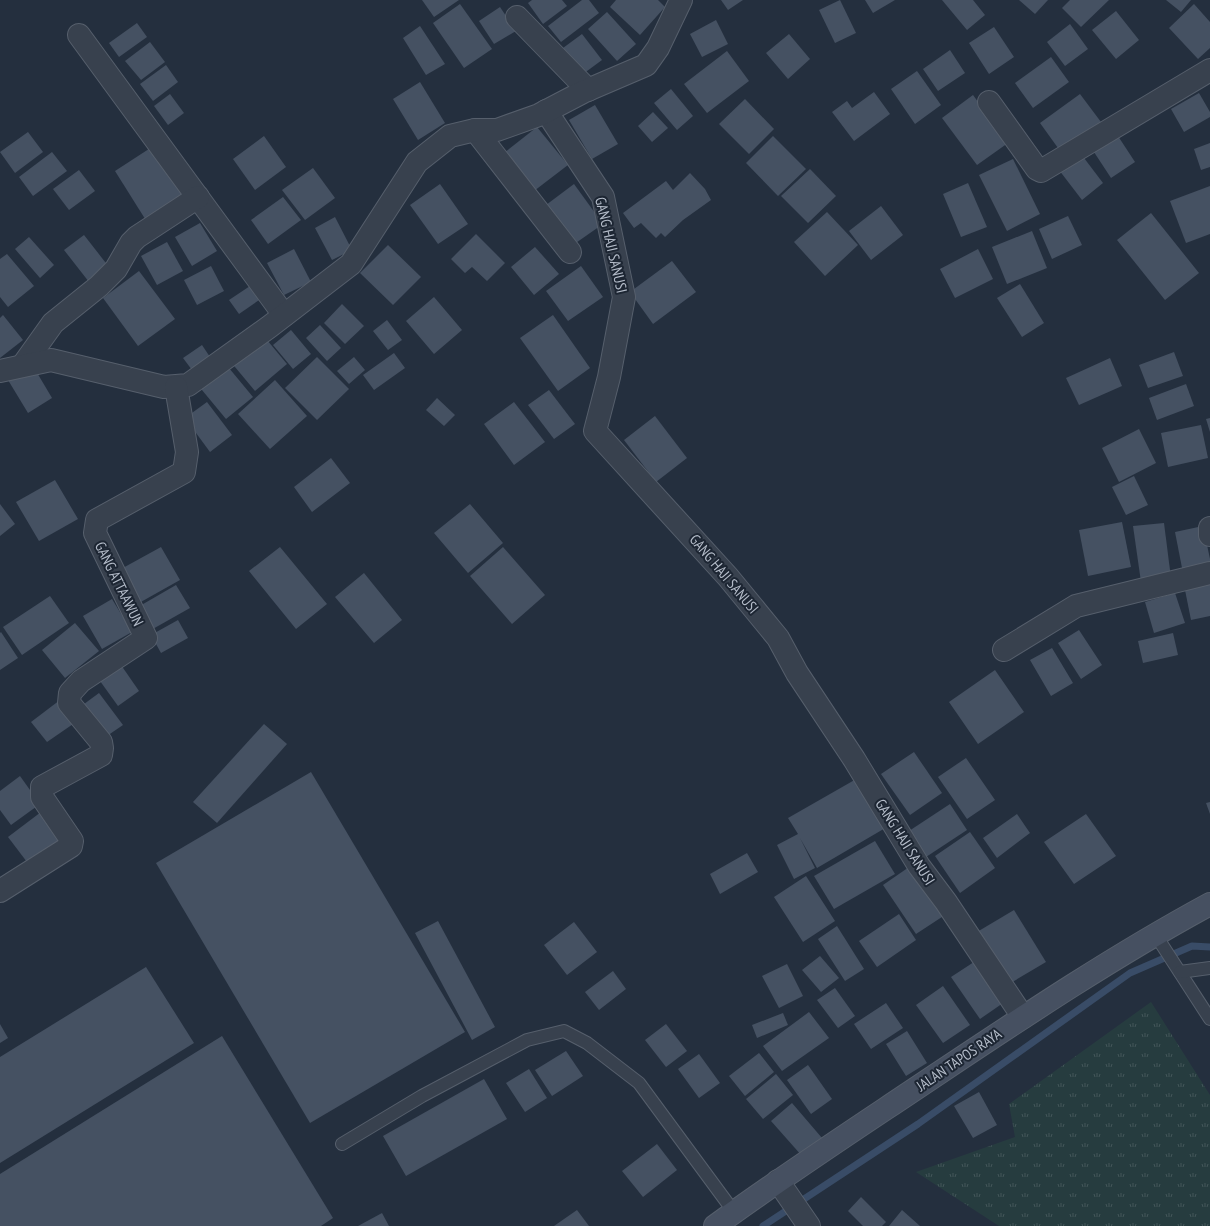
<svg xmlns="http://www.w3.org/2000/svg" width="1210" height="1226" font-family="'PT Sans Narrow',sans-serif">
<defs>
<pattern id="grass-tufts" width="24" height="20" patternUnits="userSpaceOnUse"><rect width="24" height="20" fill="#263c3f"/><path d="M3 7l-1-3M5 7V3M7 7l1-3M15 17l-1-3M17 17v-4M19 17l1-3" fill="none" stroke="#435659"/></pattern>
</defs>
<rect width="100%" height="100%" fill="#242f3e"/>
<path fill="url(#grass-tufts)" d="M1151,1002L1210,1095V1226H999L916,1172L1015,1137L1009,1104Z"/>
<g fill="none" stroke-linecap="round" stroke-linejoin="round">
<path stroke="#394c67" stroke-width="7" d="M763,1226L918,1124L1130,973L1192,946L1210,947"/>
</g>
<g fill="#455162">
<path d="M422,0H459L434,17Z"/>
<path d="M532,0H562L567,6L543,24L528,3Z"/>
<path d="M582,0H589L599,13L561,42L548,26Z"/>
<path d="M616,0H658L665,7L640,35L610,7Z"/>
<path d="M721,0H743L728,10Z"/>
<path d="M840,0L856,33L835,43L819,10Z"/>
<path d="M865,0H895L873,13Z"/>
<path d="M942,0H973L985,15L967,30Z"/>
<path d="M1019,0H1048L1035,14Z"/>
<path d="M1070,0H1109L1081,27L1062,8Z"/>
<path d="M1166,0H1191L1181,12Z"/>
<path d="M460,4L492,49L464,68L433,23Z"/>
<path d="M1194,4L1210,22V48L1198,59L1169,28Z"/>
<path d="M500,7L516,31L494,44L479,21Z"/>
<path d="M1116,11L1139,40L1116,59L1092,30Z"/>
<path d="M607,12L636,44L617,61L588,29Z"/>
<path d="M716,20L728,44L702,57L690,34Z"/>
<path d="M137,23L147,37L119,57L109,43Z"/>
<path d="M1070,24L1088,49L1065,66L1047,42Z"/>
<path d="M420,26L445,64L426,75L403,38Z"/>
<path d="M994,27L1014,57L989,74L969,43Z"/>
<path d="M582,34L602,60L583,74L563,48Z"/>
<path d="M789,34L810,59L788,79L766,53Z"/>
<path d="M150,42L165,62L141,80L125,61Z"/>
<path d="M950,50L965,73L938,91L923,69Z"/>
<path d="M727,51L749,81L707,113L684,84Z"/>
<path d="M1051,57L1069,82L1033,108L1015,83Z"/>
<path d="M166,65L178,82L153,101L140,84Z"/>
<path d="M917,71L941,105L915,124L891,89Z"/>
<path d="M420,82L445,123L418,140L393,99Z"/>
<path d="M671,89L693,116L677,130L654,103Z"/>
<path d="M874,92L890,114L854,141L832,112L847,101L852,108Z"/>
<path d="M1199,93L1210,112V117L1184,132L1171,109Z"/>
<path d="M170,94L184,113L168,125L154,106Z"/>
<path d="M1080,94L1104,126L1063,155L1040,123Z"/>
<path d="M973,95L1008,143L977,165L942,118Z"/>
<path d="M745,99L774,129L749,154L719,124Z"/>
<path d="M595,105L618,144L592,159L569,120Z"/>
<path d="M653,112L668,128L652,142L638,126Z"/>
<path d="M537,127L568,165L534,191L504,153Z"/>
<path d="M28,132L43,152L15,173L0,152Z"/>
<path d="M1116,133L1135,162L1111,178L1092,149Z"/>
<path d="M264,136L286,167L255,190L233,159Z"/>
<path d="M773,136L806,169L778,196L746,163Z"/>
<path d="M1210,143V167L1201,170L1194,149Z"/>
<path d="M155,145L187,196L147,222L115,171Z"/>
<path d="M52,152L67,171L33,196L19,177Z"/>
<path d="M1081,154L1103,183L1082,200L1059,170Z"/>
<path d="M1013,159L1040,214L1007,231L979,175Z"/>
<path d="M313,168L335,198L305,220L282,190Z"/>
<path d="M810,169L836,196L808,223L781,196Z"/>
<path d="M79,170L95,191L69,210L53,189Z"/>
<path d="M690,173L705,189L711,200L683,220L665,237L661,233L656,238L641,223L634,228L623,213L666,181L673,190Z"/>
<path d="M968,183L987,227L961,237L943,194Z"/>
<path d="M440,184L468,224L438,244L410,205Z"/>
<path d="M574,184L603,224L570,247L542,208Z"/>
<path d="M1210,186V234L1186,243L1170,201Z"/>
<path d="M283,197L301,220L268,244L251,220Z"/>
<path d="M881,206L903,235L871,260L849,231Z"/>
<path d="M827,212L858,245L825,276L794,242Z"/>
<path d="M1151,213L1199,273L1165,300L1117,240Z"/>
<path d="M1068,216L1082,245L1052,259L1039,229Z"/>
<path d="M335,217L352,250L332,260L315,228Z"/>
<path d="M200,223L217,251L192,266L175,237Z"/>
<path d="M1032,231L1047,268L1007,284L992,247Z"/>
<path d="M476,234L505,263L487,281L472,267L465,273L451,259Z"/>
<path d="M84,235L109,267L89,282L64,250Z"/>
<path d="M29,237L54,265L40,278L15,249Z"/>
<path d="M167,242L183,271L157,285L141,256Z"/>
<path d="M388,245L421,277L393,305L360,273Z"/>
<path d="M535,247L559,274L534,295L511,267Z"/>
<path d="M294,249L311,282L284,295L267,263Z"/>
<path d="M978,249L993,279L955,298L940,269Z"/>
<path d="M7,254L34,286L8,307L0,297V259Z"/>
<path d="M672,261L696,292L653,324L630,292Z"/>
<path d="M211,266L224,291L197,305L184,280Z"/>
<path d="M581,266L603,297L568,321L546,291Z"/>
<path d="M139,271L175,319L138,346L103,298Z"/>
<path d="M256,282L265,296L239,314L229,300Z"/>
<path d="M1020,284L1044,323L1022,337L997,298Z"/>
<path d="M434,297L462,330L434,354L406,321Z"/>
<path d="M342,304L364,326L345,344L324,323Z"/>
<path d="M3,315L23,340L0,358V318Z"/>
<path d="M553,315L590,368L558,391L520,338Z"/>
<path d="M387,320L402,340L388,350L373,331Z"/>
<path d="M320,325L341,348L327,361L306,338Z"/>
<path d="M291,330L311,354L293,369L273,345Z"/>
<path d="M262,334L287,364L255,391L230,361Z"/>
<path d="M202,345L210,357L192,370L183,358Z"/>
<path d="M1174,352L1183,376L1148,388L1139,365Z"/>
<path d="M394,353L405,368L374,390L363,375Z"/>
<path d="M317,357L349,389L317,420L285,388Z"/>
<path d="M354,357L365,370L349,384L337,371Z"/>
<path d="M1110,358L1122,386L1079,405L1066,378Z"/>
<path d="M224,362L253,397L226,419L197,384Z"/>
<path d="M33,366L52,398L28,413L8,380Z"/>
<path d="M275,380L307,416L270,449L238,414Z"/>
<path d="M1186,384L1194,406L1157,420L1149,398Z"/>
<path d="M549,390L575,424L554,439L528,405Z"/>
<path d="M437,398L455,415L444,426L426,410Z"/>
<path d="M207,402L232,435L210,452L185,418Z"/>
<path d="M514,402L545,442L514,465L484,424Z"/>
<path d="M655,416L687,458L656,482L624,440Z"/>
<path d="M1210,418V432L1206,419Z"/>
<path d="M1201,425L1208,458L1168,467L1161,433Z"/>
<path d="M1139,429L1156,463L1119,482L1102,448Z"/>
<path d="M331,458L350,483L312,512L294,487Z"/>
<path d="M1134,476L1148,505L1126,515L1112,487Z"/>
<path d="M55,480L78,519L39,541L16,502Z"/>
<path d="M0,504L15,524L0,536Z"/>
<path d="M470,504L503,543L468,573L434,533Z"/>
<path d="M1122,522L1131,567L1088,576L1079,530Z"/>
<path d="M1164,523L1171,578L1141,582L1133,526Z"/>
<path d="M1203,526L1210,559V567L1183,573L1175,532Z"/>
<path d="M161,547L180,580L139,603L121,569Z"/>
<path d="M280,547L327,604L296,629L249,571Z"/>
<path d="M503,547L545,595L512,624L470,576Z"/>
<path d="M364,573L402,620L374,643L335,597Z"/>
<path d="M1210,580V616L1191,620L1184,585Z"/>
<path d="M176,585L190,608L151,630L138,607Z"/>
<path d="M1175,593L1185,623L1154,633L1145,602Z"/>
<path d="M50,596L69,623L22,655L3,627Z"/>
<path d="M112,599L132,632L102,649L83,616Z"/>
<path d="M178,620L188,638L161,653L151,635Z"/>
<path d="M75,623L99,651L65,678L42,650Z"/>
<path d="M1079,630L1102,665L1081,679L1058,643Z"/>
<path d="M1,632L18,658L0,670V633Z"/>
<path d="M1173,633L1178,655L1143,663L1138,641Z"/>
<path d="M1052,648L1073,683L1051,696L1030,660Z"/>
<path d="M121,665L139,691L118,706L100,681Z"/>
<path d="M995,670L1024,712L978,744L949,702Z"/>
<path d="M99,693L123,725L104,738L80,707Z"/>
<path d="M60,700L76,722L47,742L31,722Z"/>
<path d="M264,724L287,744L217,823L193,802Z"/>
<path d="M914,752L942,793L910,815L881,774Z"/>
<path d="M966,758L995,800L967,819L938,777Z"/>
<path d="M311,772L465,1032L310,1123L156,863Z"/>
<path d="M20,776L40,804L11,825L0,810V791Z"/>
<path d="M858,778L887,827L817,868L800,838L815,868L794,879L777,845L798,834L788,818Z"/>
<path d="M1210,802V814L1206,803Z"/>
<path d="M950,804L967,830L926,857L909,831Z"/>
<path d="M45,809L67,838L30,866L8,837Z"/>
<path d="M1017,814L1030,833L997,858L983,838Z"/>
<path d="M1086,814L1116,856L1074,884L1044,842Z"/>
<path d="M970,832L995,868L960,893L935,856Z"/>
<path d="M875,841L895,874L834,909L814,876Z"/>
<path d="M747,853L758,872L720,894L710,874Z"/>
<path d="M912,865L945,915L916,934L883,885Z"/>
<path d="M806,876L835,921L803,942L774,897Z"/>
<path d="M1014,910L1046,962L1009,984L977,932Z"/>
<path d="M899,914L916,940L877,967L859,941Z"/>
<path d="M438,921L495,1027L472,1040L415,933Z"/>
<path d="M574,922L597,952L567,975L544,945Z"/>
<path d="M837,926L864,969L845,981L818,939Z"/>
<path d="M820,956L839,978L821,992L802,970Z"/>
<path d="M977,960L1006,1001L980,1019L951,977Z"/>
<path d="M787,964L803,996L779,1008L762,976Z"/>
<path d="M146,967L194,1043L0,1163V1057Z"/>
<path d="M613,971L626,989L599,1010L585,992Z"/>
<path d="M943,986L970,1025L943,1043L916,1005Z"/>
<path d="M835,988L855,1016L838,1028L817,1000Z"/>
<path d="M886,1003L903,1028L871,1049L854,1024Z"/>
<path d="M809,1012L829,1038L782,1071L763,1046Z"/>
<path d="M783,1013L788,1025L757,1038L752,1025Z"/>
<path d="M0,1024L8,1038L0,1043Z"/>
<path d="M666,1024L687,1051L666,1067L645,1040Z"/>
<path d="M907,1031L927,1063L906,1076L886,1044Z"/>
<path d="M222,1036L333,1218L321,1226H0V1174Z"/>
<path d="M566,1051L583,1076L552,1096L535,1070Z"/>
<path d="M759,1053L774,1072L745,1096L729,1076Z"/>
<path d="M699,1054L720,1083L699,1098L678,1069Z"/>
<path d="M808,1065L832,1099L811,1114L787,1080Z"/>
<path d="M529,1069L547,1098L525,1112L506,1083Z"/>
<path d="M776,1074L793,1095L763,1119L746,1099Z"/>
<path d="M484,1079L507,1119L406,1176L383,1136Z"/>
<path d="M979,1092L997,1125L973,1138L954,1106Z"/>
<path d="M792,1103L822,1138L802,1156L771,1121Z"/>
<path d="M657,1144L677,1170L643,1197L622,1171Z"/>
<path d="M861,1197L886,1222L882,1226H863L848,1211Z"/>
<path d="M577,1210L589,1226H554Z"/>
<path d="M902,1210L920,1226H889Z"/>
<path d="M382,1213L389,1226H358Z"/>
</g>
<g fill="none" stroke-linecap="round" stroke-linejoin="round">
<g stroke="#565f6c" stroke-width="14">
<g id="lane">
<path d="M1155,934L1210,1019"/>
<path d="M1180,972L1210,968"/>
<path d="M342,1144L422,1096L527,1040L564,1031L587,1043L639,1083L734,1212"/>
</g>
</g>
<g stroke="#565f6c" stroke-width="24">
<g id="street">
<path d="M517,17L588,90"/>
<path d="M79,35L284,315"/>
<path d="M989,102L1037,169L1041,171L1210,70"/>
<path d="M546,111L603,197L624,297L609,377L595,431L728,577L778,638L797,673L854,759L919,866L946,902L1023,1017"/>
<path d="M475,130L570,252"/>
<path d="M23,365L53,323L99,286L116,269L131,243L137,237L198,197"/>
<path d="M0,371L51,360L164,387L188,385L269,327L351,264L417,162L450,136L475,130H497L539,115L583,92L646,65L658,48L681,0"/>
<path d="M1210,528V535"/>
<path d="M1004,650L1076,606L1210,573"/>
<path d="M0,891L71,846L72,841L42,797V787L101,755L102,748L101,742L69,703L70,693L81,681L146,638L95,533L97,520L184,472L187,452L176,387"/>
<path d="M778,1181L809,1226"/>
</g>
</g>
<g stroke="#565f6c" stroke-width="24">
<path id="secondary" d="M715,1226C786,1174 860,1126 933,1077C1023,1017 1114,956 1210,904"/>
</g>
<use href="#lane" stroke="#38414e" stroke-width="12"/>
<use href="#street" stroke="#38414e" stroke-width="22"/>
<use href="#secondary" stroke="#465061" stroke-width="22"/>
</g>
<g text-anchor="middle" stroke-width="4" stroke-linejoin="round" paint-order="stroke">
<g font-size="15" fill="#b4bcc9" stroke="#1d2633">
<text transform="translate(611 245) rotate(77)" y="5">GANG HAJI SANUSI</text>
<text transform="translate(724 574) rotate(50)" y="5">GANG HAJI SANUSI</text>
<text transform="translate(119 584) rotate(64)" y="5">GANG ATTAAWUN</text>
<text transform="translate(905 842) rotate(58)" y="5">GANG HAJI SANUSI</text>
<text transform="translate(959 1060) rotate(-34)" y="5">JALAN TAPOS RAYA</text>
</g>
</g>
</svg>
